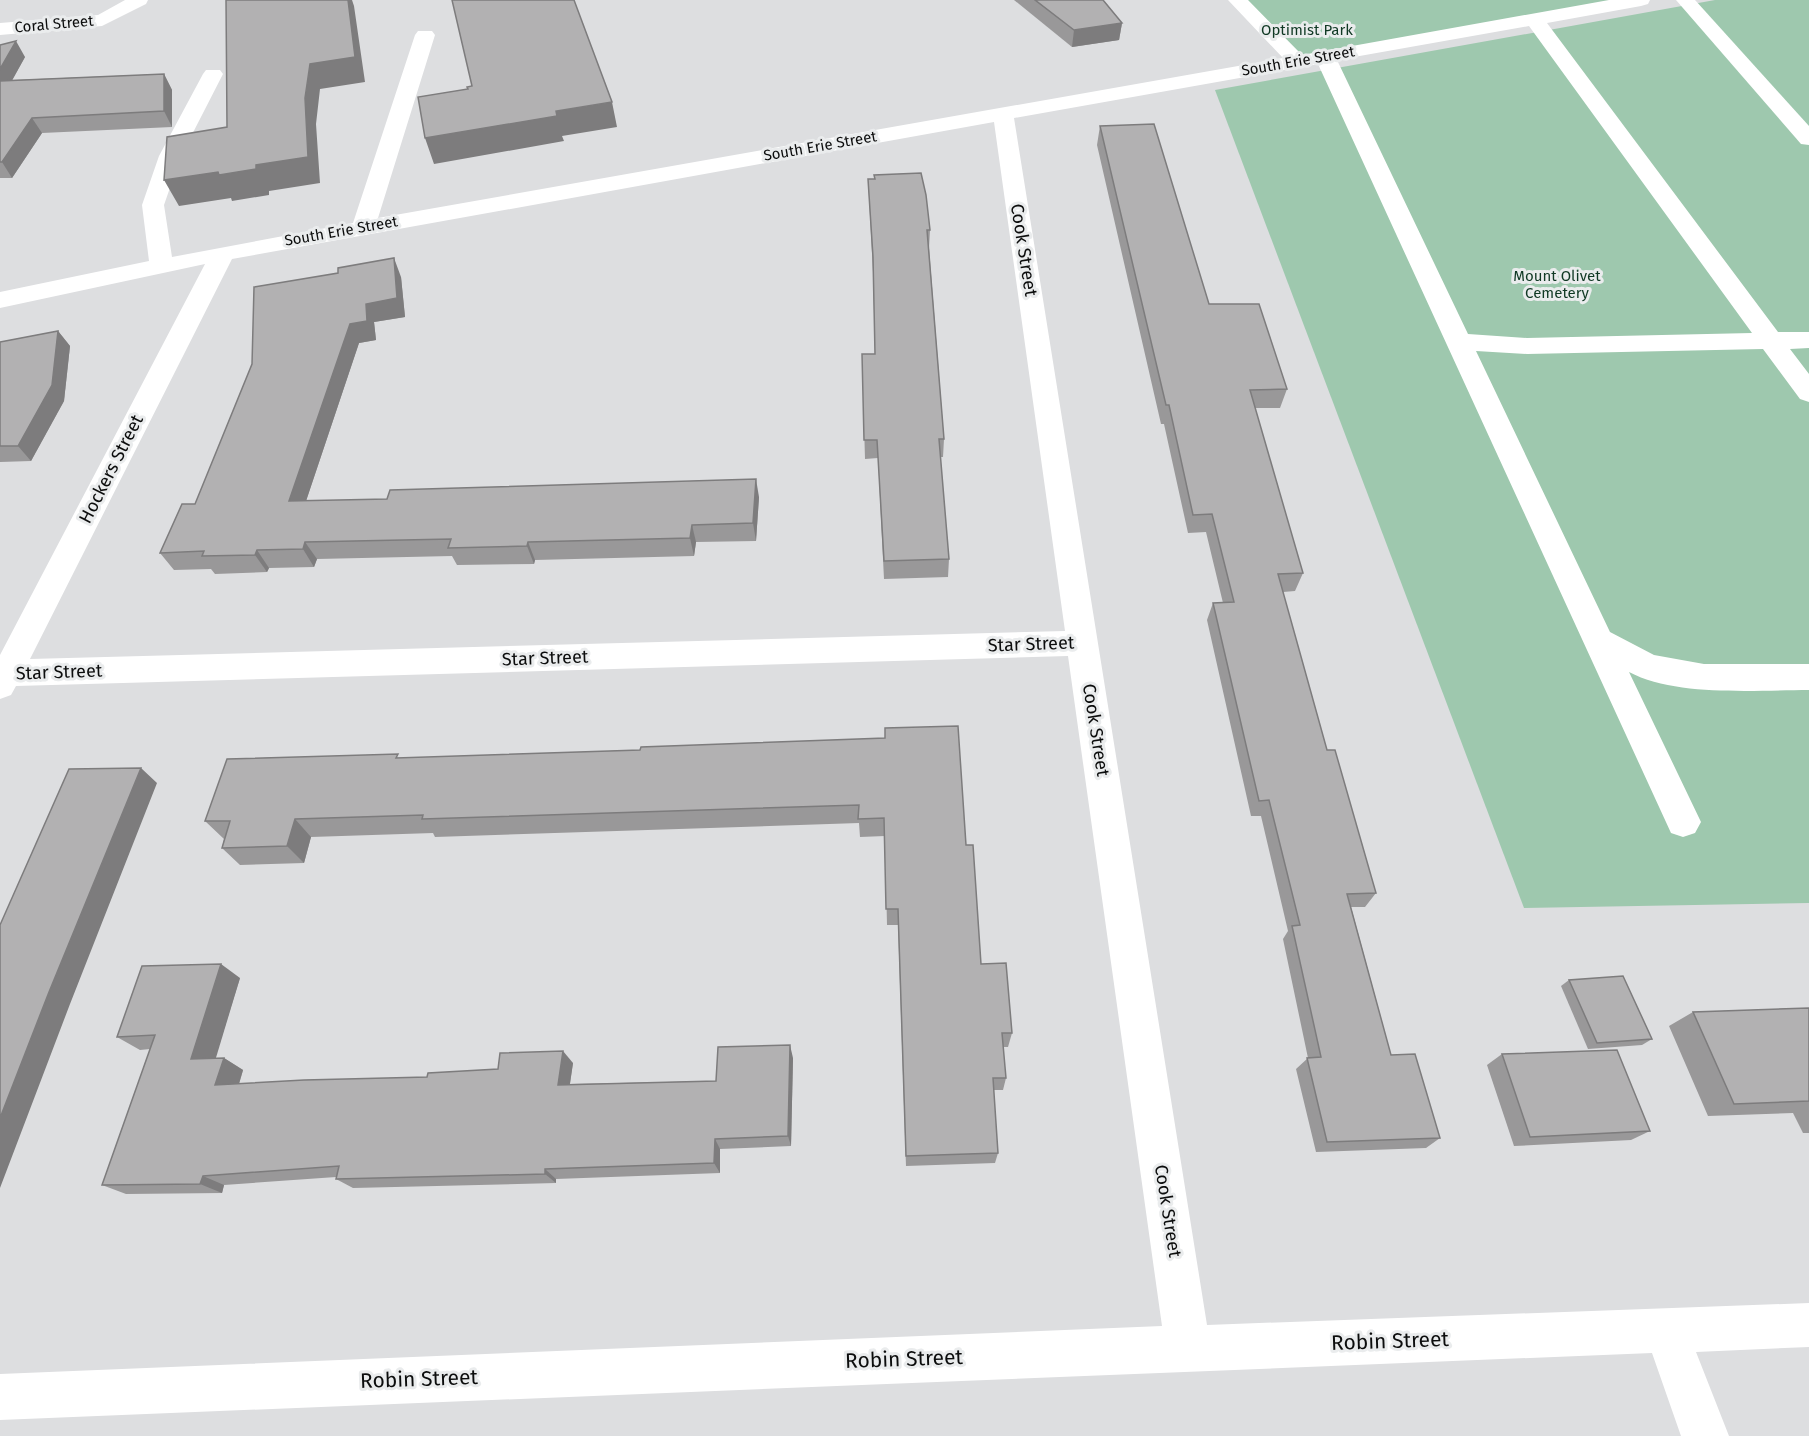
<svg xmlns="http://www.w3.org/2000/svg" width="1809" height="1436" font-family="'Fira Sans',sans-serif">
<rect width="100%" height="100%" fill="#dddee0"/>
<g fill="#9ec8ae">
<path d="M1237,0H1641L1297,61Z"/>
<path d="M1715,0H1809V903L1524,908L1215,90Z"/>
</g>
<g fill="none" stroke-linecap="round" stroke-linejoin="round">
<g fill="#fff" fill-rule="evenodd">
<path d="M125,0H148L146,4L102,26L0,35V23L98,15Z"/>
<path d="M1228,0H1248L1302,55L1609,0H1650L1648,4L1641,6L1547,23L1778,332H1809V348L1790,349L1809,374V402L1800,399L1763,349L1527,354L1476,351L1610,632L1654,655L1704,664H1809V690C1756,690 1676,697 1629,672L1701,822L1695,833L1683,837L1671,833L1318,64L1014,118L1207,1325L1809,1303V1347L1696,1352L1729,1436H1681L1652,1353L0,1420V1374L1162,1326L1068,656L16,686L11,695L0,699V655L205,264L0,308V292L149,261L142,205L159,156L203,74L206,70H220L223,74L181,156L164,205L172,257L353,223L415,35L418,31H432L435,35L378,218L1283,58ZM1529,26L1752,333L1527,338L1468,334L1337,60ZM994,122L1065,631L30,659L232,259Z"/>
<path d="M1676,0H1695L1809,126V145L1801,144Z"/>
</g>
</g>
<g fill="#999899">
<path d="M1014,0H1103L1122,23L1119,40L1072,47Z"/>
<path d="M0,45L25,57L12,80L164,74L172,90V127L42,133L12,178H0Z"/>
<path d="M1100,126L1209,304L1287,389L1280,408H1255L1303,573L1295,591L1283,592L1327,750L1376,893L1365,907H1351L1391,1055L1440,1138L1426,1148L1316,1152L1296,1069L1308,1058L1283,939L1288,931L1261,816H1251L1207,620L1213,603H1223L1206,532L1188,533L1164,424H1161L1097,145Z"/>
<path d="M868,179L930,230L929,248L944,439L943,457H940L949,559L948,577L884,579L878,458L865,459L862,354H875L873,272Z"/>
<path d="M401,277L405,317L374,322L376,340L359,343L306,501L759,497L756,541L696,542L694,556L535,560L534,564L457,565L452,556L317,559L314,567L269,568L267,572L215,574L211,569L174,570L160,553L195,504Z"/>
<path d="M58,331L70,346L64,401L31,461L0,462V342Z"/>
<path d="M885,738L966,845L981,964L1012,1033L1008,1047H1003L1006,1078L1003,1090H993L998,1153L995,1163L906,1166L898,925H887L885,836L860,837L859,823L435,837L433,833L311,837L304,863L240,865L222,848L224,839L205,821L401,758L640,750Z"/>
<path d="M240,978L215,1058H224L243,1070L239,1084L427,1077L498,1069L573,1063L570,1084L716,1081L793,1058L791,1146L720,1149V1173L556,1179V1183L353,1188L336,1179V1177L224,1185L222,1193L126,1194L102,1185L150,1049L140,1050L117,1037Z"/>
<path d="M1569,980L1652,1039L1642,1045L1588,1049L1561,986Z"/>
<path d="M1809,1008V1133H1803L1793,1113L1708,1116L1669,1026L1693,1012Z"/>
<path d="M1502,1054L1650,1131L1631,1140L1514,1146L1487,1065Z"/>
</g>
<g fill="#7d7c7d">
<path d="M348,0H352L354,6L365,82L320,89L316,124L320,183L269,191V195L232,201L231,198L179,206L164,180L256,165L305,98L310,64Z"/>
<path d="M1122,23L1119,40L1072,47L1074,30Z"/>
<path d="M16,41L25,57L3,97L0,92V69Z"/>
<path d="M164,74L172,90V127L164,111Z"/>
<path d="M612,102L617,127L562,136L564,141L434,164L425,138L556,111Z"/>
<path d="M32,118L42,133L12,178L2,162Z"/>
<path d="M394,258L401,277L405,317L374,322L376,340L359,343L300,519L289,501L350,324L366,304Z"/>
<path d="M58,331L70,346L64,401L31,461L18,446Z"/>
<path d="M756,479L759,497L756,541L753,523Z"/>
<path d="M692,525L696,542L694,556L690,538Z"/>
<path d="M305,542L317,559L314,567L303,549Z"/>
<path d="M528,542L535,560L534,564L527,546Z"/>
<path d="M257,550L269,568L267,572L255,555Z"/>
<path d="M141,768L157,783L70,1004L0,1188V1118L49,992Z"/>
<path d="M295,819L311,837L304,863L287,846Z"/>
<path d="M221,964L240,978L212,1071L191,1059Z"/>
<path d="M790,1045L793,1058L791,1146L788,1136Z"/>
<path d="M563,1051L573,1063L568,1096L558,1085Z"/>
<path d="M224,1058L243,1070L235,1097L215,1085Z"/>
<path d="M715,1139L720,1149V1173L714,1163Z"/>
<path d="M545,1169L556,1179V1183L545,1174Z"/>
<path d="M203,1176L224,1185L222,1193L200,1184Z"/>
</g>
<g fill="#b2b1b2" stroke="#7d7c7d" stroke-width="1.5">
<path d="M226,0H348L355,57L310,64L305,98L308,157L256,165V169L219,175L218,172L164,180L167,137L227,127Z"/>
<path d="M452,0H574L612,102L556,111L557,116L425,138L418,97L468,89L467,87L472,86Z"/>
<path d="M1035,0H1103L1122,23L1074,30Z"/>
<path d="M16,41L0,69V45Z"/>
<path d="M164,74V111L32,118L2,162H0V81Z"/>
<path d="M1154,124L1209,304H1259L1287,389L1250,390L1303,573L1278,574L1327,750H1335L1376,893L1347,894L1391,1055L1415,1054L1440,1138L1327,1142L1307,1058L1321,1057L1292,926L1300,925L1269,800L1259,801L1213,603L1234,602L1212,514L1193,515L1169,405H1166L1100,126Z"/>
<path d="M921,173L926,195L930,230H927L944,439H939L949,559L884,561L877,440H864L862,354H875L873,257L868,179H875L874,175Z"/>
<path d="M394,258L397,298L366,304L367,321L350,324L289,501L387,499L390,490L756,479L753,523L692,525L690,538L528,542L527,546L448,548L451,539L305,542L303,549L257,550L255,555L202,556L204,551L160,553L182,504H195L252,364L254,287L338,273V268Z"/>
<path d="M58,331L52,385L18,446H0V342Z"/>
<path d="M958,726L966,845H973L981,964L1006,963L1012,1033H1002L1006,1078H993L998,1153L906,1156L898,909H886L884,818L858,819L859,805L422,819L423,815L295,819L287,846L222,848L230,821H205L227,759L398,754L396,758L640,750L641,747L885,738V728Z"/>
<path d="M141,768L49,992L0,1118V925L69,769Z"/>
<path d="M221,964L191,1059L224,1058L215,1085L304,1080L427,1077L428,1073L498,1069L500,1053L563,1051L558,1085L716,1081L718,1047L790,1045L788,1136L715,1139L714,1163L545,1169V1174L336,1179L339,1166L203,1176L200,1184L102,1185L155,1035L117,1037L142,966Z"/>
<path d="M1623,976L1652,1039L1597,1043L1569,980Z"/>
<path d="M1809,1008V1101L1734,1104L1693,1012Z"/>
<path d="M1617,1050L1650,1131L1530,1137L1502,1054Z"/>
</g>
<g text-anchor="middle" stroke-width="6" stroke-linejoin="round" paint-order="stroke">
<g font-size="15" fill="#0c0d0d" stroke="#eaeced">
<text transform="translate(54 24) rotate(-5)" y="5">Coral Street</text>
<text transform="translate(1298 61) rotate(-10)" y="5">South Erie Street</text>
<text transform="translate(820 146) rotate(-10)" y="5">South Erie Street</text>
<text transform="translate(341 231) rotate(-10)" y="5">South Erie Street</text>
</g>
<g font-size="15" fill="#103924" stroke="#eaeced">
<text x="1307" y="35">Optimist Park</text>
<text x="1557" y="281">Mount Olivet<tspan x="1557" dy="17">Cemetery</tspan></text>
</g>
<g font-size="18" fill="#0c0d0d" stroke="#eaeced">
<text transform="translate(1024 250) rotate(81)" y="6">Cook Street</text>
<text transform="translate(111 469) rotate(-63)" y="6">Hockers Street</text>
<text transform="translate(1031 644) rotate(-2)" y="6">Star Street</text>
<text transform="translate(545 658) rotate(-2)" y="6">Star Street</text>
<text transform="translate(59 672) rotate(-2)" y="6">Star Street</text>
<text transform="translate(1096 730) rotate(81)" y="6">Cook Street</text>
<text transform="translate(1168 1211) rotate(81)" y="6">Cook Street</text>
</g>
<g font-size="21" fill="#0c0d0d" stroke="#eaeced">
<text transform="translate(1390 1341) rotate(-2)" y="7">Robin Street</text>
<text transform="translate(904 1359) rotate(-2)" y="7">Robin Street</text>
<text transform="translate(419 1379) rotate(-2)" y="7">Robin Street</text>
</g>
</g>
</svg>
